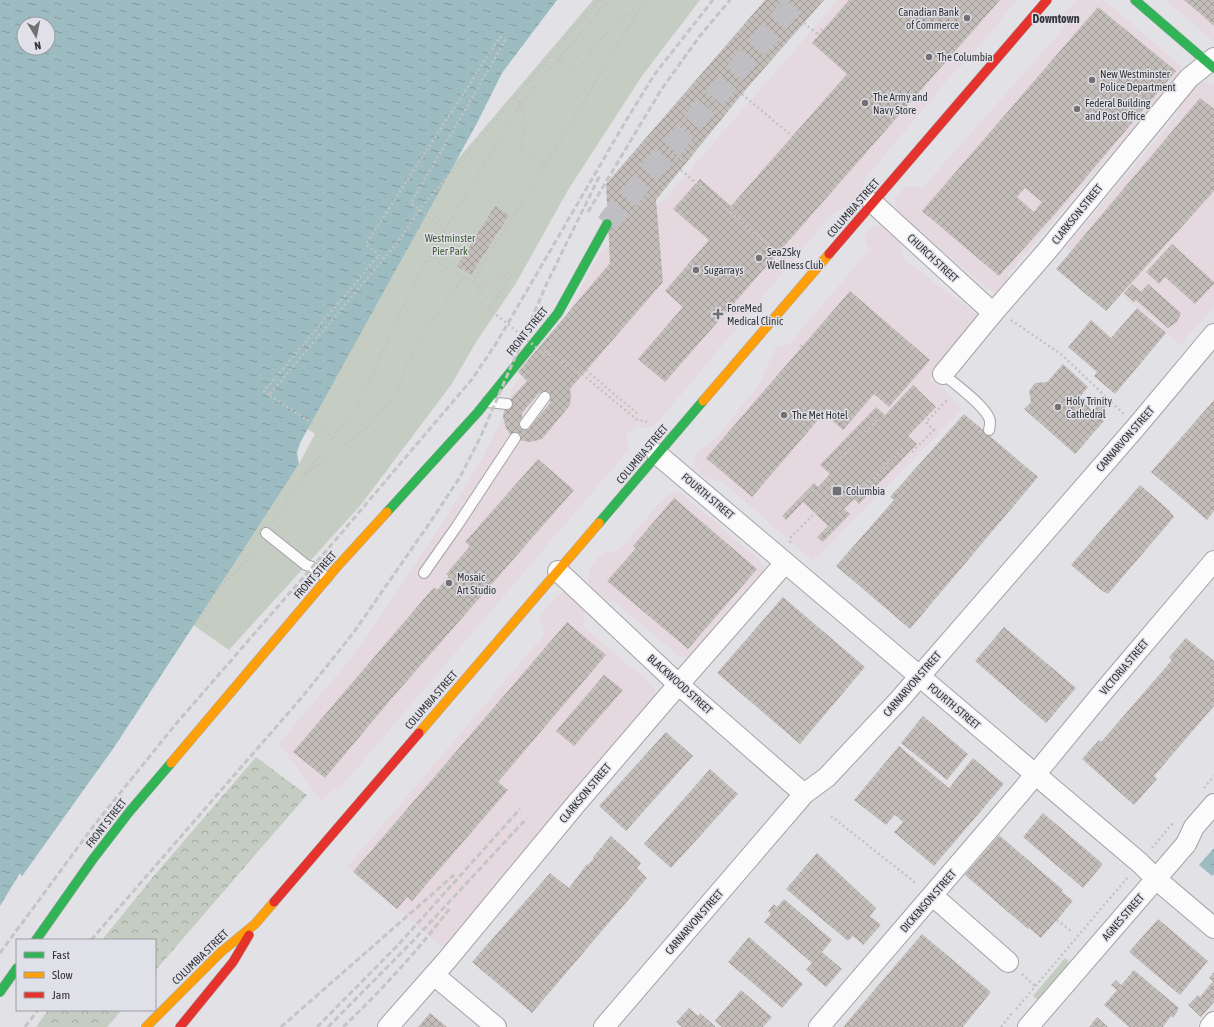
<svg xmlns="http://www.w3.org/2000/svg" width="1214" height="1027" font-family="'Asap Condensed',sans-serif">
<defs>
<pattern id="forest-crowns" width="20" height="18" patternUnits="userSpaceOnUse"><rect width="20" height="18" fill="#c5cdc3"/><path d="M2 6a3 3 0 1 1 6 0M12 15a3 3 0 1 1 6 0" fill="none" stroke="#a1a79f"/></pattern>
<pattern id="water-ripples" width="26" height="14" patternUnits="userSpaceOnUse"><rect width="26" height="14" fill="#9dbcc2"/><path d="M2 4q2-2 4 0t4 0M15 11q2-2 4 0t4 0" fill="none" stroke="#819a9e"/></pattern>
<pattern id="building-cross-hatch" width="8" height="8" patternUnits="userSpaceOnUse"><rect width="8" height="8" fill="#c4bebb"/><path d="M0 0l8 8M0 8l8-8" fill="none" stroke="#a09b99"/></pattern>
</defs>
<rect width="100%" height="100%" fill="#e2e2e6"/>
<g fill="#e5d8df">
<path d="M838,0H1017L966,62L954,72L865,179L862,190L850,204L848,207L833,213L658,422L648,428H642L637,425L625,436L628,443V451L625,454L339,789H333L322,802L279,743L349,661L409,574L477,468L498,427L508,405L512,388L558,331L600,253L665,199Z"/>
<path d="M1076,0H1104L1181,66V71L1179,75L1008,274V281L997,294H995L912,226L898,212L895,205L896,198L905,187H922L924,186L1063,29L1064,27L1063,15Z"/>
<path d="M1166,0H1214V41H1213Z"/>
<path d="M1206,82L1214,85V306L1185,340L1182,346L1066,247L1179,113V103L1196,84Z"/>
<path d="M875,226L883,227L893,234L897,238L903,255L906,261L976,314L977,320L929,380L944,389L962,410L813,561L721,481L707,479L698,471L695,466L694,457L696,453L719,435L760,383L776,347L789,344L870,249L866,243L864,236L867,231Z"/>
<path d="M675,492L681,493L760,561L764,567L763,573L688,659L679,656L615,602L600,599L591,591L588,580L590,567L604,552L618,551L666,496Z"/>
<path d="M568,591L586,607L583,617L585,628L651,684L655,690V698L444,948L347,867L543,636L544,632L540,619L541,614L557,596L564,592Z"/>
</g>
<g fill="#c5cdc3">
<path d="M593,0H700L642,76L568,190L515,285L478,339L451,385L360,506L229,650L193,625L299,464L315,434L253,393L456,161Z"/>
<path d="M1065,958L1068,960L1069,968L1044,997L1042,995L1038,1000L1033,996Z"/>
</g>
<g fill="url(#forest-crowns)">
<path d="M256,757L307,795L155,971V940H102L152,878Z"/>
<path d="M48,1010H122L107,1027H36Z"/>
</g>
<g fill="url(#water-ripples)" fill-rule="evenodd">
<path d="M0,0H557L502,73L476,125L300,443L297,453L299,464L115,746L20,879L0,911ZM24,24H48V48H24Z"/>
<path d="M1214,848V874L1212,876L1199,865Z"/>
</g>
<path fill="#e2e2e6" d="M20,873L23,879L0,913V906Z"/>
<g fill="url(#building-cross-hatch)" fill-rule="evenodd">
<path d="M765,0H824L742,94L656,200L663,282L570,389L571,396L570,405L542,439L530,442L518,440L509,433L506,428L503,417L504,411L508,402L527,381L518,372L610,263L606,184ZM539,393L551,402L534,422L531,424L522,420V413Z"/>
<path d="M849,0H1000L665,382L638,359L683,307L665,291L709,240L673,209L700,179L731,206L847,74L812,43Z"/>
<path d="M1184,0H1214V26L1203,16Z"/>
<path d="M1098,7L1176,71L1055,214L999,276L922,211ZM1025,188L1042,202L1034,212L1017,197Z"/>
<path d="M1200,98L1214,109V191L1106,311L1056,269Z"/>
<path d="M495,206L509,215L471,275L457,266Z"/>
<path d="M1172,244L1214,282V284L1195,304L1165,277L1159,284L1146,272Z"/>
<path d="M1132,284L1141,292L1148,284L1181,313L1177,322L1168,328L1136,300L1134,302L1124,293Z"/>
<path d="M850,291L930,360L889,407L874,394L843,430L824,413L752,497L706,458Z"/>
<path d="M1137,308L1166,333L1115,394L1094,376L1097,372L1068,347L1091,320L1111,338Z"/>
<path d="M1063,364L1088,387L1079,398L1093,411L1103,400L1108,404L1098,415L1104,421L1075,454L1024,409L1031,402L1029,391L1035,383L1047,382Z"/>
<path d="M913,385L936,407L908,436L917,444L859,504L854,499L844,509L850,514L823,542L817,537L828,526L803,502L786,520L782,516L814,483L818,487L830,474L820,465L876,407L885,415Z"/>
<path d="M1214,400V511L1207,520L1151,472Z"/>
<path d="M964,414L1038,477L910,629L836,566L894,500L890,497Z"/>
<path d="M538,459L574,490L392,698L325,778L293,752L434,587L437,590L449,576L446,574L470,546L465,542Z"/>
<path d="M1140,485L1169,510L1174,517L1108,594L1101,590L1071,565Z"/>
<path d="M674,498L757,569L688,649L607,581L636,548L633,546Z"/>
<path d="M783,597L865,667L800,744L717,673Z"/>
<path d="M567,622L606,655L498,782L508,790L412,901L407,897L397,909L353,872Z"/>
<path d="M1004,627L1076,688L1046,723L975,661Z"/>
<path d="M1186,638L1214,661V706L1154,776L1157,779L1134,805L1082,759L1099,740L1101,742L1172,660L1169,657Z"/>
<path d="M604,675L623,690L574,746L556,731Z"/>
<path d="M923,716L968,754L947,780L901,743Z"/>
<path d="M666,732L693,756L626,831L599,806Z"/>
<path d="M899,746L949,788L973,758L1004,784L934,866L894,832L903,822L895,815L886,825L854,800Z"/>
<path d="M710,769L738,794L671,868L644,844Z"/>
<path d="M1043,813L1103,864L1083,888L1023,837Z"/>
<path d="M999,835L1063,890L1061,891L1073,901L1041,938L1029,928L1028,929L965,875Z"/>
<path d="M611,836L641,863L637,868L647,878L532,1013L472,962L550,873L569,888L587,864L588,865L594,858L593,857Z"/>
<path d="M817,853L876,908L870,916L881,925L863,945L853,936L848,941L786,889Z"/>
<path d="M784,899L832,940L822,952L842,969L826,987L806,970L812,963L764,922L771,914L768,911L774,904L777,907Z"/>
<path d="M1158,919L1208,961L1180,995L1129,952Z"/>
<path d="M922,934L991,992L963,1027H843Z"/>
<path d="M749,937L803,984L782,1008L728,962Z"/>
<path d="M1134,970L1179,1008L1177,1010L1178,1011L1173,1018L1171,1016L1163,1027H1129L1104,1005L1117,990L1111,985L1116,980L1121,985Z"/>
<path d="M1214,972V1002L1201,1017L1188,1005L1198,995L1200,997L1213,981L1209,978Z"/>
<path d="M741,990L772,1017L763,1027H722L715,1021Z"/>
<path d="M689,1008L698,1016L700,1013L716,1027H682L676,1022Z"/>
<path d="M430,1013L447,1027H418Z"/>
<path d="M1097,1017L1108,1027H1089Z"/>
</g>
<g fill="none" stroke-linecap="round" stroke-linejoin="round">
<path stroke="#bfbfc3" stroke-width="22" stroke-dasharray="22 11" stroke-linecap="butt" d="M607,224L612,217L797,0"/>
<g stroke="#a3a3a7" stroke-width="12">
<g id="lane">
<path d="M943,374C955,384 984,405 989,418C991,422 990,426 989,430"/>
<path d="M487,402L507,404"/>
<path d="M525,424L545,397"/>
<path d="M266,533L306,565L312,567L327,578"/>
<path d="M424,573L457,526L515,438"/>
</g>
</g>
<g stroke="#a3a3a7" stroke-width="22">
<g id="street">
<path d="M873,203L993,313"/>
<path d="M943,374L993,313L1046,252L1189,78L1214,58"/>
<path d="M657,454L1140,863L1156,879L1214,928"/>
<path d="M558,571L678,684L804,794"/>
<path d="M933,896L1008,962"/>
<path d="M434,975L496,1027"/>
<path d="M388,1027L447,960L576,804L665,700L785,563"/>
<path d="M604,1027L804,794L827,777L899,700L1137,426L1214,334"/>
<path d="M819,1027L1020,793L1103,692L1214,561"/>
<path d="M1028,1027L1186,844L1194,827L1214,804"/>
<path d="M1210,1027L1214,1022"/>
</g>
</g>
<g stroke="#a3a3a7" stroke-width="10">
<g id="fast">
<path d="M1135,0L1214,68"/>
<path d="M387,512L478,412L558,313L607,224"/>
<path d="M599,523L703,401"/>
<path d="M36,940L93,859L130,811L171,763"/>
<path d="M0,992L17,968"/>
</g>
</g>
<g stroke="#a3a3a7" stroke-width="10">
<g id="slow">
<path d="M703,401L829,254"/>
<path d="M419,733L599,523"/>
<path d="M171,763L336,568L387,512"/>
<path d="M146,1027L221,952L255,924L274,902"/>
</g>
</g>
<g stroke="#a3a3a7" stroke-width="10">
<g id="jam">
<path d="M829,254L1047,0"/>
<path d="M274,902L419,733"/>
<path d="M180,1027L233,962L249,935"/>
</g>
</g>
<g stroke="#c3c3c3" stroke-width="2.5" stroke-dasharray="2 3" stroke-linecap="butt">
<path d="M804,23L819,35"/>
<path d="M817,34L823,28"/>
<path d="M559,58L566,69L582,64L618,17L636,15"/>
<path d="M742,94L792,136"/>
<path d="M514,98L521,103L526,126L519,146L525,152L546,164"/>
<path d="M669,149L681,159"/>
<path d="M681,170L785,259"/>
<path d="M445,230L429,256L406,301L357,407L333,437L269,395L398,242L419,210L598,0"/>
<path d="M429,256L463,278L472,282L546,164L645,0"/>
<path d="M384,259L366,244L500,37L505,41L411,203L445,230L521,103L609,0"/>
<path d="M472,282L483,286L477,299"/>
<path d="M483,286L502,274L508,279L489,310"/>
<path d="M1011,320L1062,355L1124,414"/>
<path d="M800,345L802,347"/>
<path d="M586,370L639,415"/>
<path d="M582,374L636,419L647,422"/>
<path d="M269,395L264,391L379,255"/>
<path d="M912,452L934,430L926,422L948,399"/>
<path d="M840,468L835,464L877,420"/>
<path d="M305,474L339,450L368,427L396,393L416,344L463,278"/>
<path d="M859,485L864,489L905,446"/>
<path d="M795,506L812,489L842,516L824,534"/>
<path d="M273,522L305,474L333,437"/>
<path d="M790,543L791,537L826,502"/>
<path d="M211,629L199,620L223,584L251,556L258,545"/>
<path d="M1204,788L1214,776"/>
<path d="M831,816L917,884"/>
<path d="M1152,848L1173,823"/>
<path d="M1057,920L1071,931"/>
<path d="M1022,974L1035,986"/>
<path d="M1016,1009L1128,877"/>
<path d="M1001,1027L1013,1012"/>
</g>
<use href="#lane" stroke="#fbfbfb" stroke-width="10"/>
<use href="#street" stroke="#fbfbfb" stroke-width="20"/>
<use href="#fast" stroke="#30b455" stroke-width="9"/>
<use href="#slow" stroke="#ff9f0a" stroke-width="9"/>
<use href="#jam" stroke="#e5322d" stroke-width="9"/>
<g stroke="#c5c5c6" stroke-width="3" stroke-dasharray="6 3" stroke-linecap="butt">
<path d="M588,212L661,90L699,37L730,0"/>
<path d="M91,940L303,696L354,632L431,521L460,477L481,436L547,283L600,175"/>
<path d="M0,953L95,824L175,725L327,550L473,378L497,342L624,124L654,75L713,0"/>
<path d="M25,1027L38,1010"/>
<path d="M281,1027L454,875"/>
<path d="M317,1027L398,945L520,809"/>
<path d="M328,1027L411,943L527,818"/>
<path d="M343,1027C382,990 419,949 451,907"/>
</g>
<g stroke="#c3c3c3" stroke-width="2.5" stroke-dasharray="2 3" stroke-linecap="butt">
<path d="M786,6L804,23"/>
<path d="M681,159L685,162"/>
<path d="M477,299L537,348L582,374"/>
</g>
</g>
<g fill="#717174" stroke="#e0e0e8" stroke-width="1.5">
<circle cx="967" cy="18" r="4"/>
<circle cx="929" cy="57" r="4"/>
<circle cx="1092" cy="80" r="4"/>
<circle cx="865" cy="103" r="4"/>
<circle cx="1077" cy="109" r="4"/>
<circle cx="759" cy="258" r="4"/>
<circle cx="696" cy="270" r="4"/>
<path d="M716 308h4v4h4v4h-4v4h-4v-4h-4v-4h4z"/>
<circle cx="1058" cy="407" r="4"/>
<circle cx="784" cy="415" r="4"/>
<rect x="832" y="486" width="10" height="10" rx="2"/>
<circle cx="449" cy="583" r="4"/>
</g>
<g text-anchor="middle" stroke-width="3" stroke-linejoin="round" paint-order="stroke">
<g font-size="11" fill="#343437" stroke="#e0e0e8" text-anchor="start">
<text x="959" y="16" text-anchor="end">Canadian Bank<tspan x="959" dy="13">of Commerce</tspan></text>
<text x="937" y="61">The Columbia</text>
<text x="1100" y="78">New Westminster<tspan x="1100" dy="13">Police Department</tspan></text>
<text x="873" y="101">The Army and<tspan x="873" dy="13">Navy Store</tspan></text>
<text x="1085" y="107">Federal Building<tspan x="1085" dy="13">and Post Office</tspan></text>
<text x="767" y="256">Sea2Sky<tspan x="767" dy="13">Wellness Club</tspan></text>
<text x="704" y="274">Sugarrays</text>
<text x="727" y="312">ForeMed<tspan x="727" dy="13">Medical Clinic</tspan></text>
<text x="1066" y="405">Holy Trinity<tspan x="1066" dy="13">Cathedral</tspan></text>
<text x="792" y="419">The Met Hotel</text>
<text x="846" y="495">Columbia</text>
<text x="457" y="581">Mosaic<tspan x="457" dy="13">Art Studio</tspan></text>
</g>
<g font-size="11" fill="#343437" stroke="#e0e0e8">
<text transform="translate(853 208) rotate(-49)" y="4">COLUMBIA STREET</text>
<text transform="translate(1077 214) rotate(-51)" y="4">CLARKSON STREET</text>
<text transform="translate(933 258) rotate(43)" y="4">CHURCH STREET</text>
<text transform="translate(527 331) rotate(-51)" y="4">FRONT STREET</text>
<text transform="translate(1125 439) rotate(-49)" y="4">CARNARVON STREET</text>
<text transform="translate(642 454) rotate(-50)" y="4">COLUMBIA STREET</text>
<text transform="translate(708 496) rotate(40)" y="4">FOURTH STREET</text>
<text transform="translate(315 575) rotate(-49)" y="4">FRONT STREET</text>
<text transform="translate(1124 667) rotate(-50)" y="4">VICTORIA STREET</text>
<text transform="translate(680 684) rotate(42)" y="4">BLACKWOOD STREET</text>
<text transform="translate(912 684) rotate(-49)" y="4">CARNARVON STREET</text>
<text transform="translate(431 700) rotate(-49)" y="4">COLUMBIA STREET</text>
<text transform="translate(954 706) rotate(40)" y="4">FOURTH STREET</text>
<text transform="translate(585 793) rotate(-50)" y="4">CLARKSON STREET</text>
<text transform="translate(106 823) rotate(-52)" y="4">FRONT STREET</text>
<text transform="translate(928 901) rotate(-49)" y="4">DICKENSON STREET</text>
<text transform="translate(1123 917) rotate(-49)" y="4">AGNES STREET</text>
<text transform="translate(694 922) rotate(-49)" y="4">CARNARVON STREET</text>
<text transform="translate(200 957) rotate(-44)" y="4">COLUMBIA STREET</text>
</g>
<g font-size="11" fill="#405f32" stroke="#e0e0e8">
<text x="450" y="242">Westminster<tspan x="450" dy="13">Pier Park</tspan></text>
</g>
<g font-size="12" font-weight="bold" fill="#333339" stroke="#e0e0e8">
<text x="1056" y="23">Downtown</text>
</g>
</g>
<rect x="16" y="939" width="140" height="72" fill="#e0e0e8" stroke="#9b9ba1"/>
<rect x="24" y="952" width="20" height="6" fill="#30b455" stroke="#9b9ba1"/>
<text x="52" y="959" font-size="12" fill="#343437">Fast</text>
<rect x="24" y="972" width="20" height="6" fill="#ff9f0a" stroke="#9b9ba1"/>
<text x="52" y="979" font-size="12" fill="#343437">Slow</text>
<rect x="24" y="992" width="20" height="6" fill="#e5322d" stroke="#9b9ba1"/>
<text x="52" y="999" font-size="12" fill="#343437">Jam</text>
<g transform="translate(36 36) rotate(170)"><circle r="19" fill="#e0e0e8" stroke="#9b9ba1"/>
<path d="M0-3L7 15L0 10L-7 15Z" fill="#717174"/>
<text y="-6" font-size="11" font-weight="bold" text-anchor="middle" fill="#343437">N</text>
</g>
</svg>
